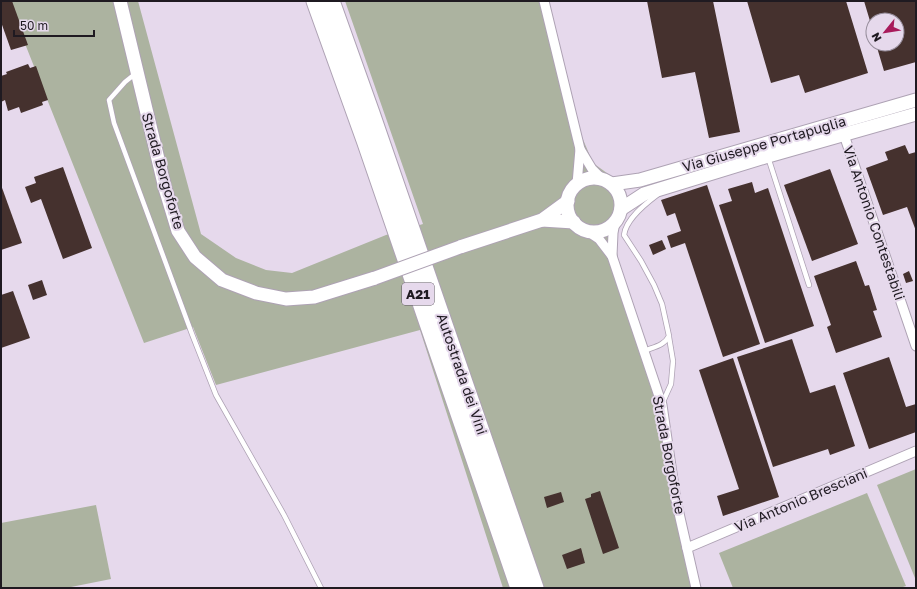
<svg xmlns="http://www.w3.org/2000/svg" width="917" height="589" font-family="'Golos Text',sans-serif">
<rect width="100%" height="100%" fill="#e6d9ec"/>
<g fill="#acb3a0">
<path d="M8,1H138L201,234L236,258L266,270L292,273L386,235L423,224L345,1H546L579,130L593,163L611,176L624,195L622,220L615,235L621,286L663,403L689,547L699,588H503L420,330L216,385L193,327L144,343Z"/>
<path d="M916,469V578H915L877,485Z"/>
<path d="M867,493L906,586L900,588H733L719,553Z"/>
<path d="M96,505L111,579L66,588H1V523Z"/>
</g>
<g fill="#45312e">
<path d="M1,1H12L28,45L11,50L1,22Z"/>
<path d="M647,1H713L740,132L709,138L695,72L662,78Z"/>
<path d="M747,1H846L868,73L805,93L799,75L771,83Z"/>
<path d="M864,1H916V62L884,71L876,44H897V20H873V31Z"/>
<path d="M28,64L30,68L36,66L48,100L42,102L43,105L21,113L19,107L8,111L5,100L1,102V76L7,74L6,72Z"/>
<path d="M905,145L909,154L916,152V231L907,207L883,215L866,168L888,160L885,152Z"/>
<path d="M63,167L92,248L63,259L41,199L31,203L25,187L36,183L34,177Z"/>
<path d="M830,169L858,244L812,261L784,185Z"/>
<path d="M752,182L755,193L768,188L814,326L765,343L719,205L732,201L728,189Z"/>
<path d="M1,185L22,243L1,250Z"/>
<path d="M707,185L760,344L723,357L685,243L671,248L667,236L681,231L675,213L667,216L661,200Z"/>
<path d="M662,240L666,249L653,255L649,245Z"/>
<path d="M856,261L865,286L869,285L877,310L873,311L882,337L836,353L827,327L831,325L814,276Z"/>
<path d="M909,271L913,281L906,283L903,274Z"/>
<path d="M42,280L47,295L33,300L28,285Z"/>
<path d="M13,291L30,338L1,348V295Z"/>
<path d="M792,339L810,393L835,385L855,446L830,455L828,449L773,467L737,357Z"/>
<path d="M889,357L906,407L916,404V432L869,449L843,373Z"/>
<path d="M733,358L779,497L723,516L717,496L739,489L699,370Z"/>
<path d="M600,491L619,548L603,554L585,499L591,497V494Z"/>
<path d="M561,492L564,502L547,508L544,497Z"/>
<path d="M581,548L585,563L567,569L562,555Z"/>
</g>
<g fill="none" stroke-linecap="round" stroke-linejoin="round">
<g stroke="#aea2b4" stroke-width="6">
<g id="service">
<path d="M135,74L125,82L109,100L114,123L192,334L216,395L284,515L321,588"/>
<path d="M768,157L809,285"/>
<path d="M644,351C653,347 664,346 669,336L662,304L654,285L641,261L624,235C626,219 645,204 657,195"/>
<path d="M662,404L671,384L673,361L669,337"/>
</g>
</g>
<g stroke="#aea2b4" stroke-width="11">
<g id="minor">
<path d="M544,1L580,149L592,169L601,178"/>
<path d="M842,129L916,346"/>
<path d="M577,184L580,149"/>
<path d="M615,222L613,233L612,256L662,405L676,500L696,588"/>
<path d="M587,231L599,239L612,256"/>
<path d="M687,548L916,451"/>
</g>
</g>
<g stroke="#aea2b4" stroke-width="15">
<g id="secondary">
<path d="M120,1L165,188L178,231L195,257L222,280L256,293L286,299L314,297L375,278"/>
<circle cx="594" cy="205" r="27"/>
<path d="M612,184L640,180L916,100"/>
<path d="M621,209L644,194L768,156L916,114"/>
<path d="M542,220L574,222"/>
<path d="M460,247L542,220L568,201"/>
</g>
</g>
<g stroke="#aea2b4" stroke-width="19">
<g id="motorway">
<path d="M315,1L365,140L519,588"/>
<path d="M331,1L371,113L535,588"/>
</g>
</g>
<use href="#service" stroke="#fff" stroke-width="4.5"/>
<use href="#minor" stroke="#fff" stroke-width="9"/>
<use href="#secondary" stroke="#fff" stroke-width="13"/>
<use href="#motorway" stroke="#fff" stroke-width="17"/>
<g stroke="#aea2b4" stroke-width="15" stroke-linecap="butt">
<path id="secondary-bridge" d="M375,278L460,247"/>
</g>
<use href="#secondary-bridge" stroke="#fff" stroke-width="13"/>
</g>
<g text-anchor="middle" stroke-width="4" stroke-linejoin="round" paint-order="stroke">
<rect fill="#e6d9ec" stroke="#5b535e" stroke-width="1" x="402" y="283" width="32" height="22" rx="3"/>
<g font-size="13" font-weight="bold" fill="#1f1a21">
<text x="418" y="299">A21</text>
</g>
<g font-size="14" fill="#1f1a21" stroke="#e6d9ec">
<text transform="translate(764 144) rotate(-16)" y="5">Via Giuseppe Portapuglia</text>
<text transform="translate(163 171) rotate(74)" y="5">Strada Borgoforte</text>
<text transform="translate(874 223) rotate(71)" y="5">Via Antonio Contestabili</text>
<text transform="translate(462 374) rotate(71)" y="5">Autostrada dei Vini</text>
<text transform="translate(669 455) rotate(79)" y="5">Strada Borgoforte</text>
<text transform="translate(801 500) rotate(-23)" y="5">Via Antonio Bresciani</text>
</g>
</g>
<rect width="917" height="589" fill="none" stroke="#1f1a21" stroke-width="4"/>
<g transform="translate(885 32) rotate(240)"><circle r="19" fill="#e6d9ec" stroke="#968d9b"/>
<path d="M0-3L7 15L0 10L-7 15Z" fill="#a81a5b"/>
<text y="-6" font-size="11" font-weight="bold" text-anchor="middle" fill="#1f1a21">N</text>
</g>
<path d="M14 30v6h80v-6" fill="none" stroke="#1f1a21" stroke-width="2"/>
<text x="20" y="30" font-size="12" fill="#1f1a21" stroke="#e6d9ec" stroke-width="3" paint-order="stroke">50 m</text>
</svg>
